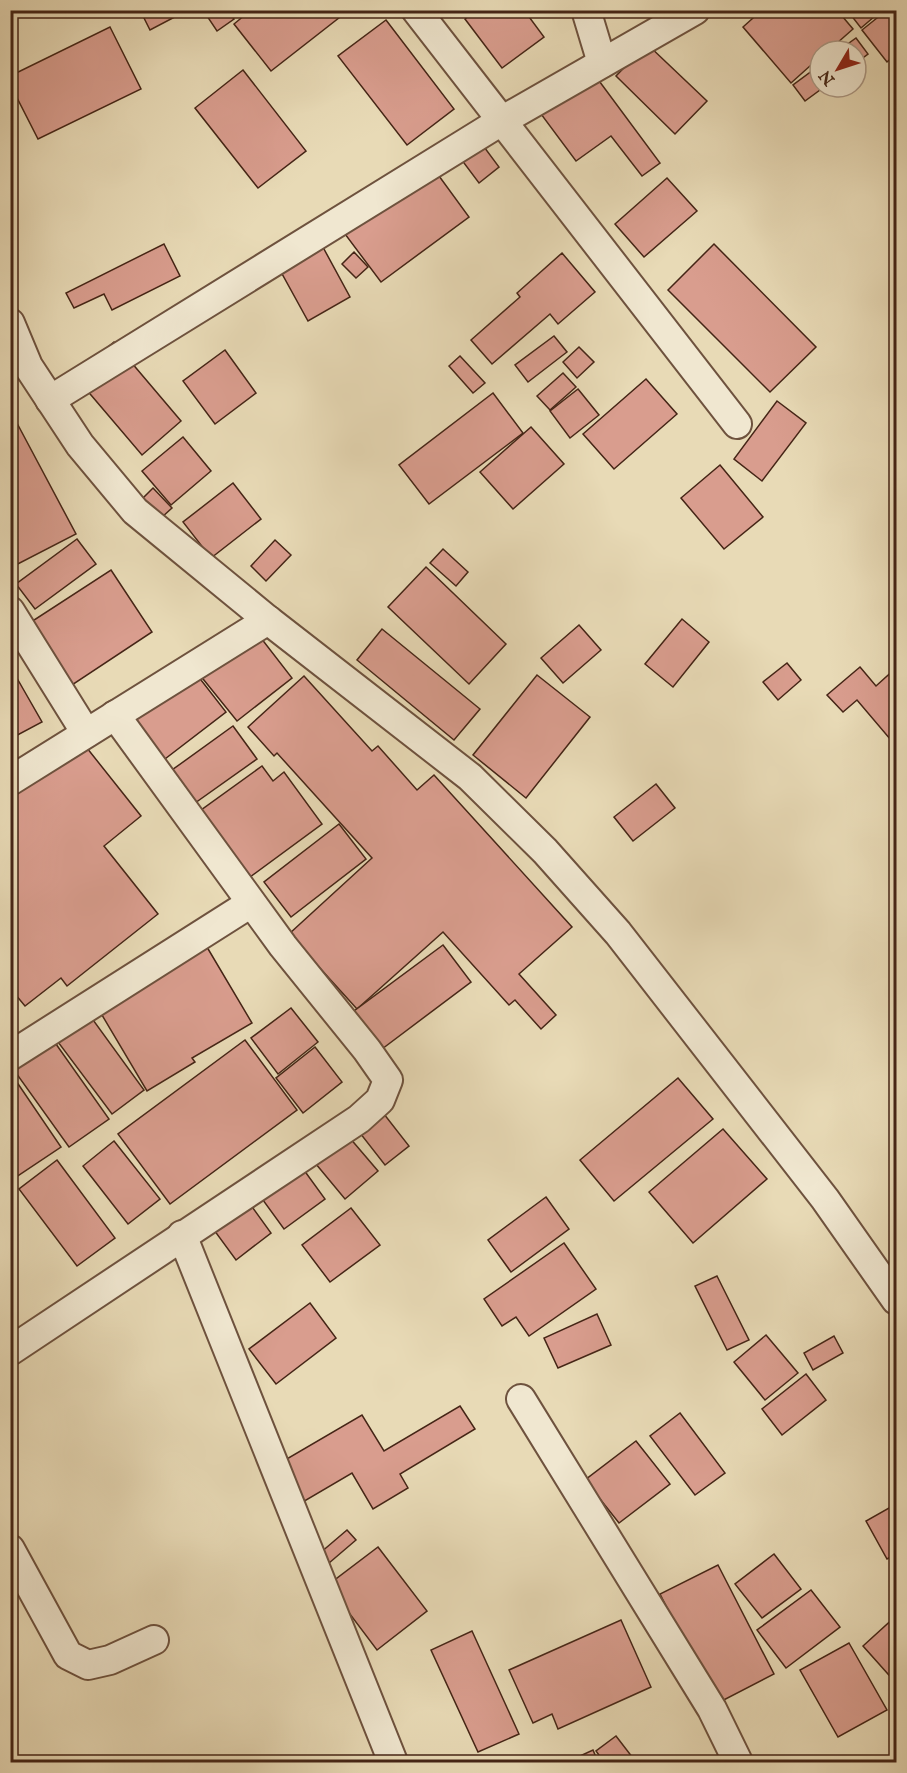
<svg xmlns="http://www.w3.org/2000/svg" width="907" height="1773" font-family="'IM FELL English',serif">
<rect width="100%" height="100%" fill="#e8dab6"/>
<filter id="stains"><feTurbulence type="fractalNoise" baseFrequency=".00333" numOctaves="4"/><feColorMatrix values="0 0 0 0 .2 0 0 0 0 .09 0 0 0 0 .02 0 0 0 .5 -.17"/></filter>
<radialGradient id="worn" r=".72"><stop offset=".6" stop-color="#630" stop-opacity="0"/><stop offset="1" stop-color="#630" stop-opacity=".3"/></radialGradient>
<g fill="#d99d8e" stroke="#452516" stroke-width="1.5">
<path d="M140,10H188L150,30Z"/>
<path d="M203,10H228L234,19L217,31Z"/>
<path d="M251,10H349L271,71L234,24Z"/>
<path d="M476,10H524L544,37L502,68L465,19Z"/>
<path d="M762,10H837L853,29L828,51H820V57L791,83L743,27Z"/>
<path d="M847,10H882L861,28Z"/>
<path d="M887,10H896V54L887,62L862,30Z"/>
<path d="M386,20L454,109L407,145L338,56Z"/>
<path d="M110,27L141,89L38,139L10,84V76Z"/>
<path d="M856,38L868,54L856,63V51H838Z"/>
<path d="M647,44L707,101L675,134L616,76Z"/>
<path d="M820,65V87H824L805,101L793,85Z"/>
<path d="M243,70L306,151L258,188L195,108Z"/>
<path d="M591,70L660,163L642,176L611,136L576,161L538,110Z"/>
<path d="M473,132L499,167L479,183L452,147Z"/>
<path d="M431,165L469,217L381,282L342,230Z"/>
<path d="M667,178L697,211L644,257L615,224Z"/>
<path d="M318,238L350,297L308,321L275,261Z"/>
<path d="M164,244L180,276L112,310L104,294L74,308L66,293Z"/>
<path d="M714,244L816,347L770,392L668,290Z"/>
<path d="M354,252L368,267L356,278L342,264Z"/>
<path d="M562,253L595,292L558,324L550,314L492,364L471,340L520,297L517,293Z"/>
<path d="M554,336L567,352L528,382L515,365Z"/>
<path d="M114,342L181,421L142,455L74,375Z"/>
<path d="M579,347L594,362L577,378L563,362Z"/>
<path d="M225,350L256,393L215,424L183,381Z"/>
<path d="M460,356L485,383L473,393L449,366Z"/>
<path d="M563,373L576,387L550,410L537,396Z"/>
<path d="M646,379L677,414L614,469L583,434Z"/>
<path d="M578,389L599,415L570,438L550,411Z"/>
<path d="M493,393L523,433L429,504L399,465Z"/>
<path d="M777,401L806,423L762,481L734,459Z"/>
<path d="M10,410L76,534L10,568Z"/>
<path d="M531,427L564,464L513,509L480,472Z"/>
<path d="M183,437L211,471L171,505L142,471Z"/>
<path d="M720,465L763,517L724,549L681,498Z"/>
<path d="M233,483L261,519L211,558L183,522Z"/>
<path d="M153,488L172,508L161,518L142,499Z"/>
<path d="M77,539L96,564L35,609L16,584Z"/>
<path d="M275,540L291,555L266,581L251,566Z"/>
<path d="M443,549L468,572L456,586L430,563Z"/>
<path d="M426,567L506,644L469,684L388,607Z"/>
<path d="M111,570L152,632L72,685L31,622Z"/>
<path d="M682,619L709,642L673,687L645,664Z"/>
<path d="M247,620L292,678L237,721L191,664Z"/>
<path d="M579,625L601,650L563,683L541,658Z"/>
<path d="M382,629L480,709L454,740L357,660Z"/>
<path d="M187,662L226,712L161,762L122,712Z"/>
<path d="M787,663L801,680L778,700L763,682Z"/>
<path d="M10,666L42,722L10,739Z"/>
<path d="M860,667L876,686L896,668V746L857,700L843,712L827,695Z"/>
<path d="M537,675L590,717L526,798L473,755Z"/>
<path d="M304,676L372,751L378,746L417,790L434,775L572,927L519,974L556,1015L541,1029L515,1000L509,1005L443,932L357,1009L289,934L372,858L277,753L274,756L248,727Z"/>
<path d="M233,726L257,759L195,803L172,770Z"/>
<path d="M79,738L141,816L104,846L158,914L67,986L61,978L25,1006L10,988V792Z"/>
<path d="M262,766L273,781L284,772L322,824L246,880L197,813Z"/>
<path d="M656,784L675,808L633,841L614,817Z"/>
<path d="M339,824L366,859L291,917L264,882Z"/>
<path d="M201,937L252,1023L192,1058L195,1062L147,1091L99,1010Z"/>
<path d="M443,945L471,982L382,1049L354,1011Z"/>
<path d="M291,1008L318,1042L278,1074L251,1038Z"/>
<path d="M88,1013L144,1090L112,1114L55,1038Z"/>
<path d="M51,1037L109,1119L69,1147L11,1066Z"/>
<path d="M245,1040L297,1110L170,1204L118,1134Z"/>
<path d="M315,1047L342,1082L303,1113L276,1078Z"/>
<path d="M10,1072L61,1147L10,1181Z"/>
<path d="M678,1078L713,1119L614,1201L580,1160Z"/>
<path d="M373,1100L409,1146L385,1165L349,1119Z"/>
<path d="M723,1129L767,1179L693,1243L649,1192Z"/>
<path d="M343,1130L378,1171L345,1199L311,1158Z"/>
<path d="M114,1141L160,1199L128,1224L83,1166Z"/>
<path d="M57,1160L115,1238L77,1266L19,1189Z"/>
<path d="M301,1166L325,1199L284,1229L260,1196Z"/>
<path d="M546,1197L569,1229L511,1272L488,1240Z"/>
<path d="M250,1204L271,1233L236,1260L214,1230Z"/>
<path d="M351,1208L380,1245L330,1282L302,1245Z"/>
<path d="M564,1243L596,1289L529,1336L516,1317L502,1326L484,1299Z"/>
<path d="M717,1276L749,1340L727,1350L695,1286Z"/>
<path d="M310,1303L336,1338L276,1384L249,1349Z"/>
<path d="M597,1314L611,1345L558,1368L544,1338Z"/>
<path d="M766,1335L798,1373L765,1400L734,1362Z"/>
<path d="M834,1336L843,1353L813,1370L804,1353Z"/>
<path d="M806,1374L826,1400L782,1435L762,1409Z"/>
<path d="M460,1406L475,1429L400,1474L408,1488L373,1509L352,1473L296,1506L273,1467L362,1415L384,1451Z"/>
<path d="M680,1413L725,1473L695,1495L650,1436Z"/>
<path d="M636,1441L670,1484L619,1523L585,1480Z"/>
<path d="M896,1504V1554L887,1559L866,1521Z"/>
<path d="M347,1530L356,1540L322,1569L313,1559Z"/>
<path d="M378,1547L427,1611L377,1650L328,1585Z"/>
<path d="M774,1554L801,1589L762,1618L735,1584Z"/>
<path d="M718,1565L774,1674L716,1704L660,1594Z"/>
<path d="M811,1590L840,1627L786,1668L757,1630Z"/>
<path d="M896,1616V1683L863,1646Z"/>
<path d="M621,1620L651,1687L558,1729L552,1714L533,1723L509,1670Z"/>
<path d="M472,1631L519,1734L478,1752L431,1650Z"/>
<path d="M849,1643L887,1710L838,1737L800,1670Z"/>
<path d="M616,1736L636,1762H604L596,1751Z"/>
<path d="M593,1750L598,1762H567Z"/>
</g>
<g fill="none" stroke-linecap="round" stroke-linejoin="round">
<g stroke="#6e523e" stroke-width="32">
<g id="street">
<path d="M416,10L737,424"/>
<path d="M586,10L602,63"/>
<path d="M10,323L28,366L80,445L135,511L268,620L470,777L545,851L618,933L825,1199L896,1300"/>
<path d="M50,400L503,120L695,10"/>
<path d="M10,611L86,733"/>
<path d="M10,781L268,620"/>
<path d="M10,1056L251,903"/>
<path d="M182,1235L393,1762"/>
<path d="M10,1351L359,1119L380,1100L388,1080L367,1050L283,946L115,715"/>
<path d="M521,1399L712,1709L738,1762"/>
<path d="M10,1549L68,1655L88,1665L110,1660L154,1640"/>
</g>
</g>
<use href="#street" stroke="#f0e7d0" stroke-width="28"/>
</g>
<rect width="907" height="1773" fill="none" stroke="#e8dab6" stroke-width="36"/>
<rect x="12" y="12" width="883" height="1749" fill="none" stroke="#452516" stroke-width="3"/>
<rect x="18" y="18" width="871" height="1737" fill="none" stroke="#452516" stroke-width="1.5"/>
<g transform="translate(838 69) rotate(231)"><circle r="28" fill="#f0e7d0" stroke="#ac9986" stroke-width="1.5"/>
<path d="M0-4.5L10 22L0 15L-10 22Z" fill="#8f2418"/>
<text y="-9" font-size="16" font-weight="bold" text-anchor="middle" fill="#452516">N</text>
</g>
<rect width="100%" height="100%" filter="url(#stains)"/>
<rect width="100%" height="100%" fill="url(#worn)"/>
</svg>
